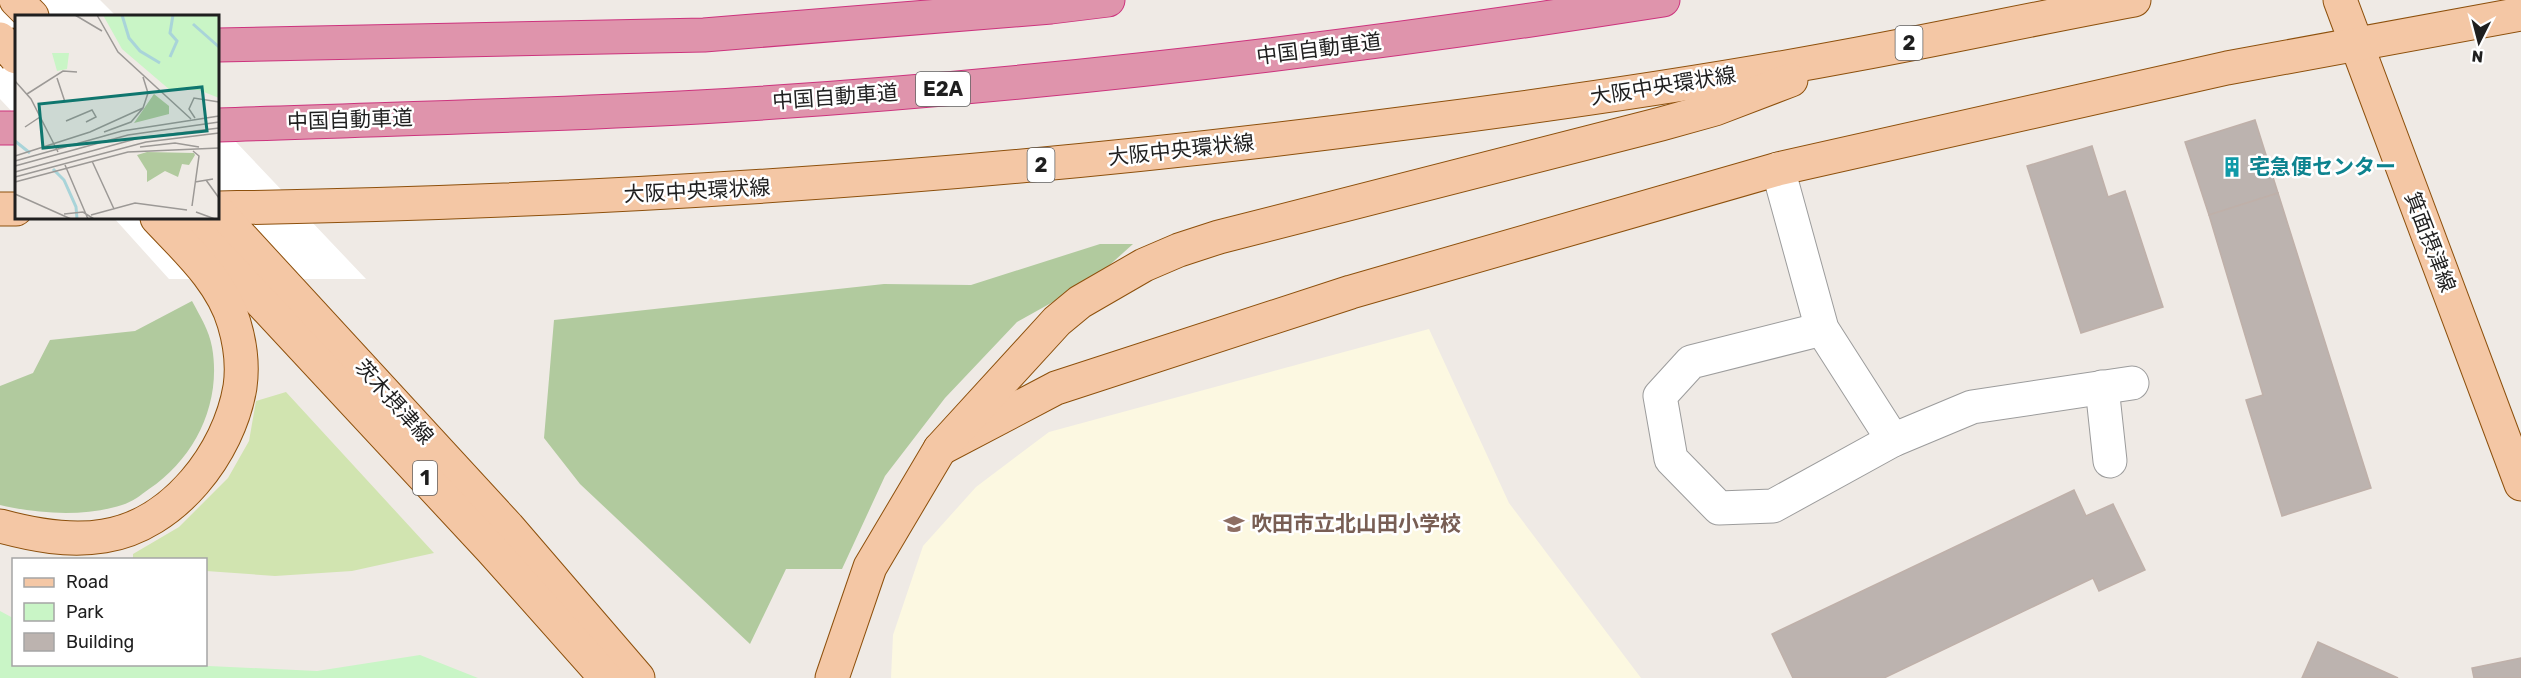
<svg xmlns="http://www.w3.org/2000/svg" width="2521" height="678" font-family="Rubik,'Noto Sans JP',sans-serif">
<rect width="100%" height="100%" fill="#efeae5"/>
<path fill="#fcf8e1" d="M1429,329L1509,503L1641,678H891L893,635L923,546L976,487L1049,432Z"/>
<path fill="#d1e4b0" d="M286,392L434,553L352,571L275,576L206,571V560L133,559V554L179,527L228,478L249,441L256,401Z"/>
<g fill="#b1ca9e">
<path d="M1100,244H1133L1094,279L1017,322L945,398L885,476L842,569H786L750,644L580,484L544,438L554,320L884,284L971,285Z"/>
<path d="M192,301C200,316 209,330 212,347C222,403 195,458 149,489C141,495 132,502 122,505C85,517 38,514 0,505V386L33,373L50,340L135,331Z"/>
</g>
<path fill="#c9f5c6" d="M0,611L13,618L14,664H167L317,671L420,655L478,678H0Z"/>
<g fill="#fff">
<path d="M0,0H100L116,16H16V116L0,99Z"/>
<path d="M218,123L366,279H169L114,218H218Z"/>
</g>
<g fill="#bcb3af" stroke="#bfb0a9" stroke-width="1.5">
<path d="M2255,120L2278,193L2209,215L2185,142Z"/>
<path d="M2092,146L2108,197L2125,191L2163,307L2081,333L2027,166Z"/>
<path d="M2278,193L2371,488L2282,516L2246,400L2263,395L2209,215Z"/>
<path d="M2074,490L2086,516L2113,504L2145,570L2099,591L2093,578L1884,678H1793L1772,634Z"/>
<path d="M2318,642L2398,678H2302Z"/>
<path d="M2521,658V678H2474L2472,668Z"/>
</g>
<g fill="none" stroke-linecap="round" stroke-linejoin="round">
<g stroke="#9c9c9c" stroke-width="35">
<g id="minor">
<path d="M1778,169L1822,329L1893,440"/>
<path d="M1822,329L1691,362L1660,396L1671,459L1719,508L1773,506L1893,440L1972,407L2132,383"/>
<path d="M2102,387L2110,461"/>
</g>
</g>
<g stroke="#8d500c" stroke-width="35">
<g id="major">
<path d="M16,0L32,16"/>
<path d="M2340,0L2521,484"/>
<path d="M218,208C615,202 1013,175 1407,123C1558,104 1709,82 1858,54C1950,37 2042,17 2134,0"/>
<path d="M0,209H16"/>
<path d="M218,212L508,527L638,678"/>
<path d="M183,218L491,549L606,678"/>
<path d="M940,449L1056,388L1351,292L1778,169L2227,68L2521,14"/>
<path d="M0,526C33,535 69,542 104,536C174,525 229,453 240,387C243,366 240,343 234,323C222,281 186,249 157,218"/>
<path d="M832,678L870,567L940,449L1057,321L1080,302L1144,265L1179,250L1219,237L1661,124L1715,109L1791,80"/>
</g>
</g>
<g stroke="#cc337d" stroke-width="35">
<g id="highway">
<path d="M218,45L704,35L1051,7L1108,0"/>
<path d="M218,125C378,119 539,116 699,107C1022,88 1344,50 1663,0"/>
<path d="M0,128H16"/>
</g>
</g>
<use href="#minor" stroke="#fff" stroke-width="33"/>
<use href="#major" stroke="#f4c7a5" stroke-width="33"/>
<use href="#highway" stroke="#df94ac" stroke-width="33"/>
<g stroke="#8d500c" stroke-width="35" stroke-linecap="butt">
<path id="major-bridge" d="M0,39L16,57"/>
</g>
<use href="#major-bridge" stroke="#f4c7a5" stroke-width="33"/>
</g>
<defs>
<g id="building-bare" transform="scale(1.62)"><path d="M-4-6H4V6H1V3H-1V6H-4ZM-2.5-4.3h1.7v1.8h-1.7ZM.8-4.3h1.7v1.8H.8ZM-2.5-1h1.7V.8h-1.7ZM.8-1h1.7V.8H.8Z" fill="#0f9aa8" stroke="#fff" stroke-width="2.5" paint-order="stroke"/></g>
<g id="school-bare" transform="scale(1.62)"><path d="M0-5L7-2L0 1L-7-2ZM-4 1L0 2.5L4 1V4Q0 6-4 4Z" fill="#8d6e63" stroke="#fff" stroke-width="2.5" paint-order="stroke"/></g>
</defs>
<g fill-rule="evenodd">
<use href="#building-bare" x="2232" y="167"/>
<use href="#school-bare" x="1234" y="524"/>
</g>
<g text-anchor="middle" stroke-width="5" stroke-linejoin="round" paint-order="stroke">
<g fill="#fff" stroke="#626262" stroke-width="1.5">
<rect x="1895.5" y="26" width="27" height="34" rx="4.5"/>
<rect x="916" y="72" width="54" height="34" rx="4.5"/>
<rect x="1027.5" y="148" width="27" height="34" rx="4.5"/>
<rect x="413" y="461" width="24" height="34" rx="4.5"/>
</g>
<g font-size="20" font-weight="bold" fill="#1f1f1f">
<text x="1909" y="50">2</text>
<text x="943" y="96">E2A</text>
<text x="1041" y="172">2</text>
<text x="425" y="485">1</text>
</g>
<g font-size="21" fill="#1f1f1f" stroke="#fff">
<text transform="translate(1319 49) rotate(-7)" y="7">中国自動車道</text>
<text transform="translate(1663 86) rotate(-9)" y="7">大阪中央環状線</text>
<text transform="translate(835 97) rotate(-4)" y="7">中国自動車道</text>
<text transform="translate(350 120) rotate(-2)" y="7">中国自動車道</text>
<text transform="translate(1181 150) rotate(-6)" y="7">大阪中央環状線</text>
<text transform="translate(697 191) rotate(-3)" y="7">大阪中央環状線</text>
<text transform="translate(2430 242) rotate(69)" y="7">箕面摂津線</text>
<text transform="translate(394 402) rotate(48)" y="7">茨木摂津線</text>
</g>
<g font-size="21" font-weight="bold" fill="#0d838f" stroke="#fff" text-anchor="start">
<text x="2249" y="174">宅急便センター</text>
</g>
<g font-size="21" font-weight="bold" fill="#785e54" stroke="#fff" text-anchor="start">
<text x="1251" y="531">吹田市立北山田小学校</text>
</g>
</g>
<g transform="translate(15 15)">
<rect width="204" height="204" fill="#efeae5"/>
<path d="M139,79L154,91V99L119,108ZM132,137L179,138L180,140L174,150L167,149L163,162L150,156L132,167V156L122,140Z" fill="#b1ca9e"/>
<path d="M88,0H204V83L184,75H155L107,34ZM37,38H54L52,54L42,56Z" fill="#c9f5c6"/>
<path fill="none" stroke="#a9d4d9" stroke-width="3" d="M107,0L114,23L125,36L145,48M178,9L204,32M155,42L162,26L155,18L158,0M0,126L15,138M38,154L49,165L61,192L62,204"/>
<path fill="none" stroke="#9c9996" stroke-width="1.5" d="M60,0L87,16M82,0L103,37L176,104M42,63L50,87M0,66L16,84L43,137M12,79L48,56L62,57M180,103L174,94L179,83L204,87M51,106L77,95L81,102L71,107M10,112L25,102M89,117L116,107L128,93L133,78L128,62M125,132L160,128L184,132M0,141L75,117L128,93M0,146L107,116L204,101M77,146L99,194M50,150L73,204M0,151L113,120L204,107M0,157L124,123L204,113M0,162L131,127L204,118M191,165L204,183M0,167L113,137L204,133M180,167L198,164M0,179L56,204M177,191L184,141L178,136M181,197L200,204M49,199L68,197L79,204M76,200L120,188L172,195"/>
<path fill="#0f766e" fill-opacity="0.15" stroke="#0f766e" stroke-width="3" d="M187,72L192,116L28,133L24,89Z"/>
<rect width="204" height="204" fill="none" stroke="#1f1f1f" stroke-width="3"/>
</g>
<rect x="12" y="558" width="195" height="108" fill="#ffffff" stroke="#a5a5a5" stroke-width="1.5"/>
<rect x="24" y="578" width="30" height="9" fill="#f4c7a5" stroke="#a5a5a5" stroke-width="1.5"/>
<text x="66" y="588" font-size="18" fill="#1f1f1f">Road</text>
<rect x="24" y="603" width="30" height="18" fill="#c9f5c6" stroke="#a5a5a5" stroke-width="1.5"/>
<text x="66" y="618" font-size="18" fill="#1f1f1f">Park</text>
<rect x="24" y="633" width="30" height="18" fill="#bcb3af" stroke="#a5a5a5" stroke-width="1.5"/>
<text x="66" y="648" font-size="18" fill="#1f1f1f">Building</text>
<g transform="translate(2479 42) rotate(186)" stroke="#ffffff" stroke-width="4.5" paint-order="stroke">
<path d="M0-4.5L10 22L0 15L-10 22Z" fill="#1f1f1f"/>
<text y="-9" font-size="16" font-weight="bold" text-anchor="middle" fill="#1f1f1f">N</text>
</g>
</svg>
